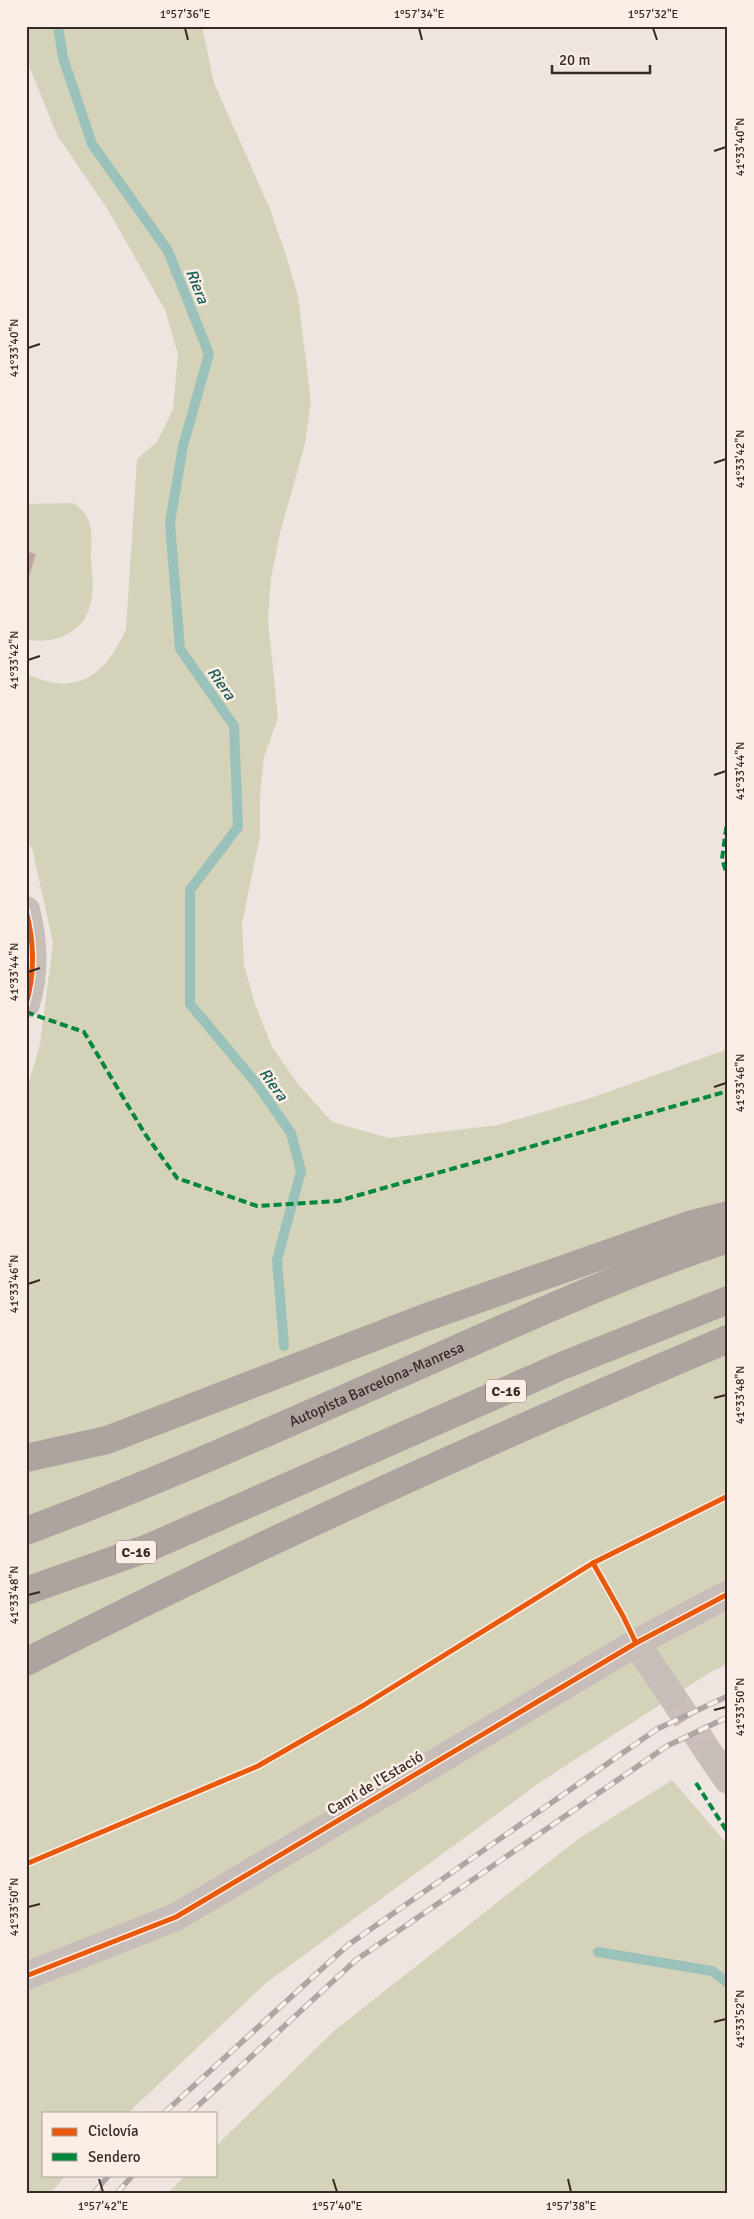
<svg xmlns="http://www.w3.org/2000/svg" width="754" height="2219" font-family="Signika,sans-serif">
<rect width="100%" height="100%" fill="#eee5e0"/>
<g fill="#d4d3b9">
<path d="M26,26H202L214,83L270,209L286,255L298,296L311,402L305,444L280,533L271,578L268,619L278,718L264,757L260,796V836L242,923L244,965L255,1004L272,1047L298,1084L332,1122L389,1138L498,1125L588,1099L728,1049V1664L709,1673L542,1781L266,1983L128,2113H44V2175H66L51,2193H26V1092L40,1044L53,943L32,848L26,840V675C36,677 46,682 56,683C94,687 112,659 126,629L137,459L157,442L173,409L178,354L165,310L108,210L57,135L26,58Z"/>
<path d="M73,503C96,518 91,535 91,560C92,572 94,587 92,598C86,633 58,644 26,640V585L36,554L26,551V504Z"/>
<path d="M672,1780L728,1845V2193H168L186,2175H216V2146L335,2030L578,1839Z"/>
</g>
<g fill="none" stroke-linecap="round" stroke-linejoin="round">
<g stroke="#9bc2ba" stroke-width="10">
<path d="M58,26L63,58L92,144L168,251L209,354L183,446L170,523L180,649L234,726L238,827L190,890V1004L256,1083L291,1133L301,1171L277,1260L284,1346"/>
<path d="M598,1952L712,1971L728,1983"/>
</g>
</g>
<path fill="#c3a4a0" d="M26,551L36,554L27,583H26Z"/>
<g fill="none" stroke-linecap="round" stroke-linejoin="round">
<path stroke="#cabfbb" stroke-width="28" stroke-dasharray="28 14" stroke-linecap="butt" d="M672,1696L709,1753"/>
<g stroke="#c7bdb9" stroke-width="28">
<path d="M26,910C34,941 35,974 26,1004"/>
<path d="M636,1643L672,1696"/>
<path d="M709,1753L728,1780"/>
<path d="M26,1976L176,1917L636,1643L728,1594"/>
</g>
<g stroke="#ada49f" stroke-width="28">
<path d="M26,1458L107,1440L424,1318L692,1224L728,1215"/>
<path id="s1" d="M26,1531C171,1477 311,1413 452,1351C542,1311 634,1270 728,1239"/>
<path d="M26,1591L148,1548L564,1365L728,1300"/>
<path d="M26,1662C255,1545 491,1439 728,1339"/>
</g>
<g stroke="#aea6a4" stroke-width="5.5">
<g id="rail">
<path d="M164,2113L348,1945L657,1729L728,1696"/>
<path d="M190,2113L356,1960L667,1746L728,1717"/>
<path d="M94,2193L109,2175"/>
<path d="M117,2193L133,2175"/>
</g>
</g>
<use href="#rail" stroke="#fbeee7" stroke-width="4" stroke-dasharray="11" stroke-linecap="butt"/>
<g stroke="#00873e" stroke-width="4" stroke-dasharray="8 4" stroke-linecap="butt">
<path d="M728,815L722,859L728,878"/>
<path d="M26,1012L84,1032L145,1134L177,1178L257,1206L338,1201L728,1091"/>
<path d="M696,1783L728,1833"/>
</g>
<g stroke="#fbeee7" stroke-width="8">
<g id="cycleway">
<path d="M26,910C34,941 35,974 26,1004"/>
<path d="M593,1563L623,1616L636,1643"/>
<path d="M26,1864L258,1766L364,1705L593,1563L728,1496"/>
<path d="M26,1976L176,1917L636,1643L728,1594"/>
</g>
</g>
<use href="#cycleway" stroke="#e8590c" stroke-width="5"/>
</g>
<path fill="none" stroke="#382927" stroke-width="2" d="M185,28L188,40M419,28L422,40M653,28L657,40M714,151L726,147M28,348L40,344M714,463L726,459M28,660L40,656M714,775L726,771M28,972L40,968M714,1087L726,1083M28,1284L40,1280M714,1398L726,1395M28,1595L40,1592M714,1710L726,1707M28,1907L40,1904M714,2022L726,2019M99,2179L103,2192M333,2179L337,2192M568,2179L571,2192"/>
<g text-anchor="middle" stroke-width="5" stroke-linejoin="round" paint-order="stroke">
<g fill="#fbeee7" stroke="#726461" stroke-width="1">
<rect x="486" y="1379.5" width="40" height="23" rx="4"/>
<rect x="116" y="1540.5" width="40" height="23" rx="4"/>
</g>
<g font-size="14" font-weight="bold" fill="#382927">
<text x="506" y="1396">C-16</text>
<text x="136" y="1557">C-16</text>
</g>
<g font-size="15" fill="#382927" stroke="#fbeee7">
<text dy="5" stroke="none"><textPath href="#s1" startOffset="380">Autopista Barcelona-Manresa</textPath></text>
<text transform="translate(375 1783) rotate(-31)" y="5">Camí de l'Estació</text>
</g>
<g font-size="16" font-style="italic" fill="#195d54" stroke="#fbeee7">
<text transform="translate(198 286) rotate(68)" y="6">Riera</text>
<text transform="translate(222 683) rotate(55)" y="6">Riera</text>
<text transform="translate(274 1084) rotate(54)" y="6">Riera</text>
</g>
</g>
<rect width="754" height="2219" fill="none" stroke="#fbeee7" stroke-width="55"/>
<rect x="42" y="2112" width="175" height="65" fill="#fbeee7" stroke="#ad9f9a"/>
<rect x="52" y="2128" width="25" height="8" fill="#e8590c" stroke="#ad9f9a"/>
<text x="88" y="2136" font-size="15" fill="#382927">Ciclovía</text>
<rect x="52" y="2153" width="25" height="8" fill="#00873e" stroke="#ad9f9a"/>
<text x="88" y="2162" font-size="15" fill="#382927">Sendero</text>
<path d="M552 65v8h98v-8" fill="none" stroke="#382927" stroke-width="2.5"/>
<text x="559" y="65" font-size="15" fill="#382927" stroke="#fbeee7" stroke-width="4" paint-order="stroke">20 m</text>
<rect x="28" y="28" width="698" height="2164" fill="none" stroke="#382927" stroke-width="2"/>
<g font-size="12" text-anchor="middle" fill="#382927">
<text x="185" y="18">1°57'36"E</text>
<text x="419" y="18">1°57'34"E</text>
<text x="653" y="18">1°57'32"E</text>
<text transform="translate(740 147) rotate(-90)" y="4">41°33'40"N</text>
<text transform="translate(14 348) rotate(-90)" y="4">41°33'40"N</text>
<text transform="translate(740 459) rotate(-90)" y="4">41°33'42"N</text>
<text transform="translate(14 660) rotate(-90)" y="4">41°33'42"N</text>
<text transform="translate(740 771) rotate(-90)" y="4">41°33'44"N</text>
<text transform="translate(14 972) rotate(-90)" y="4">41°33'44"N</text>
<text transform="translate(740 1083) rotate(-90)" y="4">41°33'46"N</text>
<text transform="translate(14 1284) rotate(-90)" y="4">41°33'46"N</text>
<text transform="translate(740 1395) rotate(-90)" y="4">41°33'48"N</text>
<text transform="translate(14 1595) rotate(-90)" y="4">41°33'48"N</text>
<text transform="translate(740 1707) rotate(-90)" y="4">41°33'50"N</text>
<text transform="translate(14 1907) rotate(-90)" y="4">41°33'50"N</text>
<text transform="translate(740 2019) rotate(-90)" y="4">41°33'52"N</text>
<text x="103" y="2210">1°57'42"E</text>
<text x="337" y="2210">1°57'40"E</text>
<text x="571" y="2210">1°57'38"E</text>
</g>
</svg>
